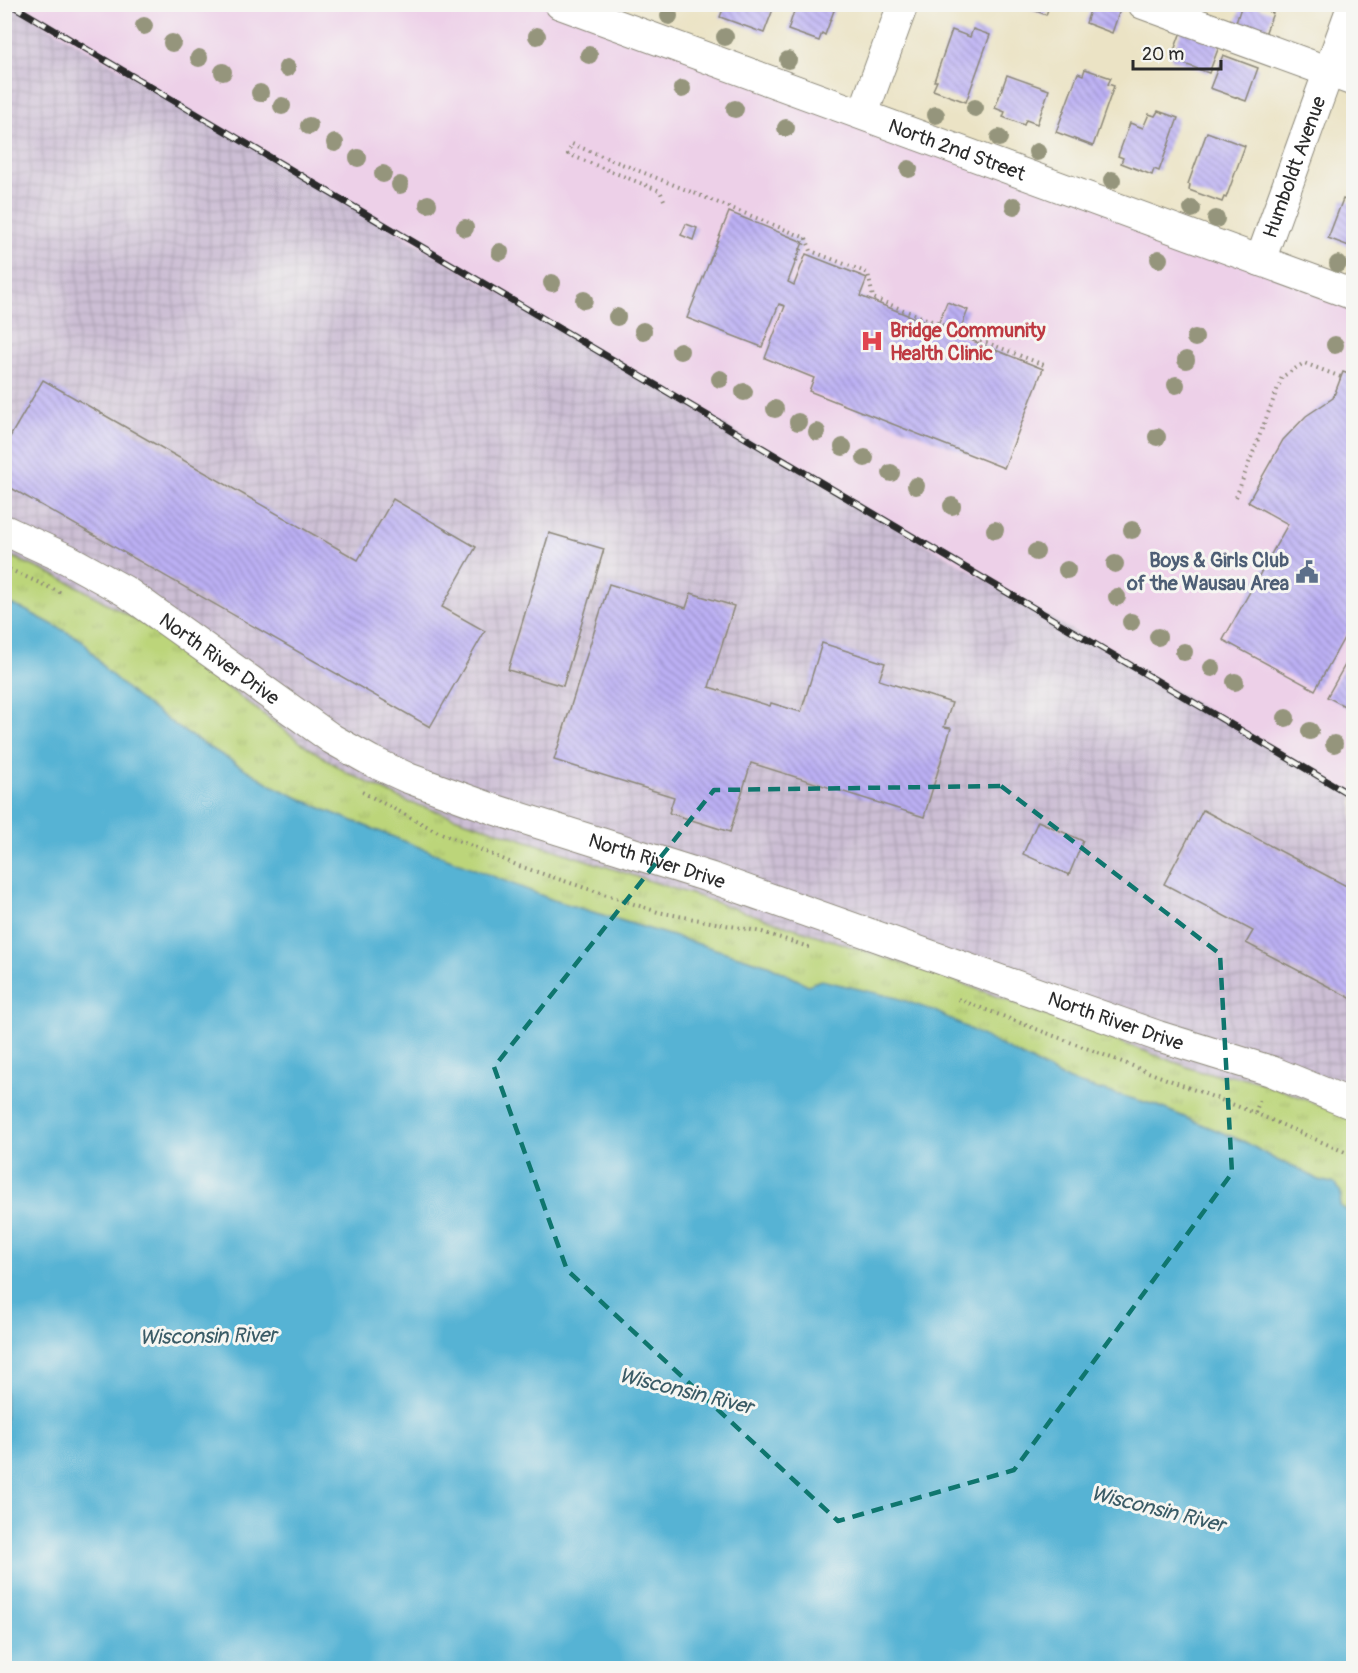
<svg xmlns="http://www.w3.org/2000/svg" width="1358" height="1673" font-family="Pangolin,sans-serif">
<defs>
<pattern id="industrial-grid" width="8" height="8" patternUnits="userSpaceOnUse" patternTransform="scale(1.5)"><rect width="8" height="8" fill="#ccbed4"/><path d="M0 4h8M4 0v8" fill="none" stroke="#afa3b6"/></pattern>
<pattern id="park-tufts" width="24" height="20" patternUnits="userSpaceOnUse" patternTransform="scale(1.5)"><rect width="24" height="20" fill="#bcd57a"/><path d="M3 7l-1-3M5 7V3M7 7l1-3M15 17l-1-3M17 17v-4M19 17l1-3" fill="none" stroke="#a2b76a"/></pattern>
<pattern id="building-back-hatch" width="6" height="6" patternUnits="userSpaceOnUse" patternTransform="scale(1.5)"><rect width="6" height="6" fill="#bcb0f4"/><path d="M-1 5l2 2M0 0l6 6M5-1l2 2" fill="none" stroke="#998fc6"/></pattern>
</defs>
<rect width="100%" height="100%" fill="#f6f6f2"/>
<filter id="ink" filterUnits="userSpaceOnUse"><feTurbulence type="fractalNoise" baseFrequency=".0167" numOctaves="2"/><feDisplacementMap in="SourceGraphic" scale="12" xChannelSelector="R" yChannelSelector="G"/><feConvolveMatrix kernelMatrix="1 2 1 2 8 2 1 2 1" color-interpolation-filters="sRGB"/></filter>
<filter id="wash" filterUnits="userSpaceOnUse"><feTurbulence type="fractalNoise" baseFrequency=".008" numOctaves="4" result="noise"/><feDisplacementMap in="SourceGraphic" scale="24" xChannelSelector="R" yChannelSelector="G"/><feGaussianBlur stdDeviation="1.35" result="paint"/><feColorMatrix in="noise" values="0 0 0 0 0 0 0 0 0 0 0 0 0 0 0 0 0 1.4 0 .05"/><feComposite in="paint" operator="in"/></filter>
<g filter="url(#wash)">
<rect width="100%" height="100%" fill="#ebe3c5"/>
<path fill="#edd0e8" d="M10,5H559L1353,298V796Z"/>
<path fill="url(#industrial-grid)" d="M10,4L1353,796V1119L1246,1079L1212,1075L1198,1071L944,977L408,802L346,772L300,742L143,624L75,585L5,553L4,5Z"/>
<path fill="url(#park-tufts)" stroke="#748052" stroke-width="1.5" d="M4,553L75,585L143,624L300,742L346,772L408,802L944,977L1198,1071C1215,1076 1232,1075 1249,1079C1285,1089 1319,1106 1353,1119V1216L1340,1206L1341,1193L1336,1184L1318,1180L1297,1168L1276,1160L1245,1142L1155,1105L1069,1081L1036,1063L897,998L808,985L768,965L553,900L325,810L275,787L189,735L136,697L106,670L82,640L25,610L5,602Z"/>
<path fill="#56b3d4" stroke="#406f80" stroke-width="1.5" d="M5,602L25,610L82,640L106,670L136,697L189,735L275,787L325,810L553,900L768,965L808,985L821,980L897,998L937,1012L1069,1081L1155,1105L1245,1142L1276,1160L1297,1168L1318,1180L1336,1184L1341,1193L1340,1206L1354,1216L1353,1668H5Z"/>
<g id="blocks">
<g fill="url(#building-back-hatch)">
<path d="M725,4H775L764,33L720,17Z"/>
<path d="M999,4H1013L1011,9Z"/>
<path d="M1019,4H1050L1046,15Z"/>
<path d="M1092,4H1114L1121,7L1112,33L1086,23Z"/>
<path d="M1242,4H1250L1273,13L1264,37L1235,26Z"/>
<path d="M796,5H836L825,35L822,33L819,41L788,30Z"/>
<path d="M973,29L990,35L966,102L933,90L937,81H934L952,30L970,37Z"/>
<path d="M1182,29L1220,44L1209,73L1171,59Z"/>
<path d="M1223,55L1258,68L1246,101L1210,88Z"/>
<path d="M1085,69L1111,78L1108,84L1114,86L1093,146L1056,132L1078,73L1083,75Z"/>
<path d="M1007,75L1049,90L1037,124L1026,120L1024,125L1003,117L1005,112L995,108Z"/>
<path d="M1158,111L1178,118L1159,171L1154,169L1152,175L1121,163L1123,158L1118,156L1130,123L1143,128L1149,114L1155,116Z"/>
<path d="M1207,132L1245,146L1226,198L1224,197L1222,202L1189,190L1190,185L1188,184Z"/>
<path d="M1343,199L1354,203V248L1328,238Z"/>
<path d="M729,212L803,242L788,282L794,285L806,254L867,278L860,296L937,327L947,302L968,310L958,335L1043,369L1004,468L809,391L814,378L765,358L785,306L779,304L762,347L687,318Z"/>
<path d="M686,224L697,228L693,240L681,235Z"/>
<path d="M1343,372L1354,376V620L1315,690L1223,640L1288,524L1248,502L1283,440L1306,416L1333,398Z"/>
<path d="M43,380L358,560L393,499L476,547L442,607L485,631L430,727L4,484V447Z"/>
<path d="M549,533L604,549L563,686L508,670Z"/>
<path d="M609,584L686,608L691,593L734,606L709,687L770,706L771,703L801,712L822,643L885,663L879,680L952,703L944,727L951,728L924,817L751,763L730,832L669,813L674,797L554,760Z"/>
<path d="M1354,649V711L1327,697Z"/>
<path d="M1203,810L1354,890V1000L1246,943L1253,931L1164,884Z"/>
<path d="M1038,821L1083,841L1069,875L1023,854Z"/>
</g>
</g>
</g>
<g filter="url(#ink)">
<use href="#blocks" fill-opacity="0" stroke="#8b8778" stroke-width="1.5"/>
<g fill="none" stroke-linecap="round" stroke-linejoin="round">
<g stroke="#8b8778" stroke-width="32">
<g id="minor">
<path id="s1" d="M560,4L1354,295"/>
<path d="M1143,4L1354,81"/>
<path d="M863,114L903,4"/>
<path id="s2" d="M1260,261L1353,4"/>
<path id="s3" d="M4,530L67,559L125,591L332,739L371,761L408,778L496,810L712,878L1158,1036L1271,1071L1354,1105"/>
</g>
</g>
<g stroke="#8b8778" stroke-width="4" stroke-dasharray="1.5 4.5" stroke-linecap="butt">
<path d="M664,200L660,191L568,154L572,144L806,238L811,251L868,273L873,298L1044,365"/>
<path d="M796,261L806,238"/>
<path d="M1236,497L1282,377L1304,363L1341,377"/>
<path d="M4,567L64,594"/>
<path d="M362,792L436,831L519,866L658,912L762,932L812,948"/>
<path d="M958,999L1255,1113L1354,1156"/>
<path d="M1255,1113L1261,1097"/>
</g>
<use href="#minor" stroke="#fff" stroke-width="30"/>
<g stroke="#2b2b2b" stroke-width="7">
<path id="rail" d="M10,4L1354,797"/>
</g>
<use href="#rail" stroke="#f6f6f2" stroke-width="4.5" stroke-dasharray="14" stroke-linecap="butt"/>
</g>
<g fill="#95957b">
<circle cx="669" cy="16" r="9"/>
<circle cx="144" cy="26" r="9"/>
<circle cx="537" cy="36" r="9"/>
<circle cx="725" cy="37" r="9"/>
<circle cx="172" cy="43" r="9"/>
<circle cx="589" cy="55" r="9"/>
<circle cx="199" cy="58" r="9"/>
<circle cx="788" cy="60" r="9"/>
<circle cx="287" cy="68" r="9"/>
<circle cx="223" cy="72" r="9"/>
<circle cx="682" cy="89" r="9"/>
<circle cx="260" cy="93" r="9"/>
<circle cx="282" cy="106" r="9"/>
<circle cx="975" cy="108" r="9"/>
<circle cx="735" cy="109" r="9"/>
<circle cx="936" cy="115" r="9"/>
<circle cx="309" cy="126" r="9"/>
<circle cx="786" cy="128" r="9"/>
<circle cx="999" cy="138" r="9"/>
<circle cx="335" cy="143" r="9"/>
<circle cx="1037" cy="152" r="9"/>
<circle cx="358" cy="158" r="9"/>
<circle cx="909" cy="169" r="9"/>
<circle cx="383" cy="174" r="9"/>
<circle cx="1112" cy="180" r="9"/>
<circle cx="400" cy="185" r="9"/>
<circle cx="428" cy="204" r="9"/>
<circle cx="1014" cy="206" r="9"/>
<circle cx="1192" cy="209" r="9"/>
<circle cx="1216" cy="219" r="9"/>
<circle cx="465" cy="228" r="9"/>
<circle cx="500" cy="252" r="9"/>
<circle cx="1159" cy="259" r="9"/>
<circle cx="1338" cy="264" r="9"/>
<circle cx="552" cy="283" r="9"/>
<circle cx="584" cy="300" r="9"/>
<circle cx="617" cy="317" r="9"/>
<circle cx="643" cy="331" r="9"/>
<circle cx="1195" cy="338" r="9"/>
<circle cx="1335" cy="345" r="9"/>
<circle cx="680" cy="351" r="9"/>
<circle cx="1186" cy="360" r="9"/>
<circle cx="720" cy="379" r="9"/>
<circle cx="1176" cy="385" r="9"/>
<circle cx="744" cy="392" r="9"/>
<circle cx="775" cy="409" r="9"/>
<circle cx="798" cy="422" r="9"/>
<circle cx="817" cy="432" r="9"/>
<circle cx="1157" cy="437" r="9"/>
<circle cx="843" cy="447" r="9"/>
<circle cx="865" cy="458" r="9"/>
<circle cx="891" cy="473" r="9"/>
<circle cx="916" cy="486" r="9"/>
<circle cx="952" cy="506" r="9"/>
<circle cx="995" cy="530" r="9"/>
<circle cx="1132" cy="530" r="9"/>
<circle cx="1036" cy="552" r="9"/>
<circle cx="1115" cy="564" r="9"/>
<circle cx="1067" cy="570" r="9"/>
<circle cx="1117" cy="597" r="9"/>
<circle cx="1131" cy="622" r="9"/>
<circle cx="1158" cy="637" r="9"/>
<circle cx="1184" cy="652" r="9"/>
<circle cx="1212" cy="668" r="9"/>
<circle cx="1235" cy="682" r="9"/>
<circle cx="1286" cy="718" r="9"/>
<circle cx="1310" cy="731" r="9"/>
<circle cx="1334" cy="744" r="9"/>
</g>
</g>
<path fill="none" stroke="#0f766e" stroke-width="4.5" stroke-dasharray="12 8" stroke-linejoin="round" d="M1001,786L1220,954L1232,1173L1014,1470L838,1521L567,1270L494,1067L714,790Z"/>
<defs>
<g id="hospital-bare" transform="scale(1.8)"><path d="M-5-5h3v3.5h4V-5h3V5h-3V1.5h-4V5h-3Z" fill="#e0444e" stroke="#f6f6f2" stroke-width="2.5" paint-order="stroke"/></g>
<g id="civic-bare" transform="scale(1.8)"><path d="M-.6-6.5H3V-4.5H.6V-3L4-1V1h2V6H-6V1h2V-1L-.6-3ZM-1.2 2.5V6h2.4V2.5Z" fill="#5c6f8a" stroke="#f6f6f2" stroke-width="2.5" paint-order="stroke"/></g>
</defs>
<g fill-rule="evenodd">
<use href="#hospital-bare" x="872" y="341"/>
<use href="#civic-bare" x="1307" y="572"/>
</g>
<g text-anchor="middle" stroke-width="6" stroke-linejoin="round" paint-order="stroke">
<g font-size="20" fill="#2b2b2b" stroke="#f6f6f2">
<text dy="7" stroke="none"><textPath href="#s1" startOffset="423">North 2nd Street</textPath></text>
<text dy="7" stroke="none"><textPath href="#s2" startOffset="100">Humboldt Avenue</textPath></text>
<text dy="7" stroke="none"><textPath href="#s3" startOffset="252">North River Drive</textPath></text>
<text dy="7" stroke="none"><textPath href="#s3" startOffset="738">North River Drive</textPath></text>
<text dy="7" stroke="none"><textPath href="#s3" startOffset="1224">North River Drive</textPath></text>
</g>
<g font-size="20" font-weight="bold" fill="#be3a42" stroke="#f6f6f2" text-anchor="start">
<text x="890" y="337">Bridge Community<tspan x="890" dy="23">Health Clinic</tspan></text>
</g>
<g font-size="20" font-weight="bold" fill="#4e5e75" stroke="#f6f6f2" text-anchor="end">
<text x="1289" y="567">Boys &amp; Girls Club<tspan x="1289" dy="23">of the Wausau Area</tspan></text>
</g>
<g font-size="21" font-style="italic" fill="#3a5b66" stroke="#f6f6f2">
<text transform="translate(208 1336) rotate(-1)" y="7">Wisconsin River</text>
<text transform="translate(686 1391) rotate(14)" y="7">Wisconsin River</text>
<text transform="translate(1158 1509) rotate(14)" y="7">Wisconsin River</text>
</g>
</g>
<rect width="1358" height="1673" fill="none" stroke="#f6f6f2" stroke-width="24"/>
<path d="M1133 60v9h88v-9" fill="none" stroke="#2b2b2b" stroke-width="3"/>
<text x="1142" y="60" font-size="18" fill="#2b2b2b" stroke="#f6f6f2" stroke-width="4.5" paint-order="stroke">20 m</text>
</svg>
